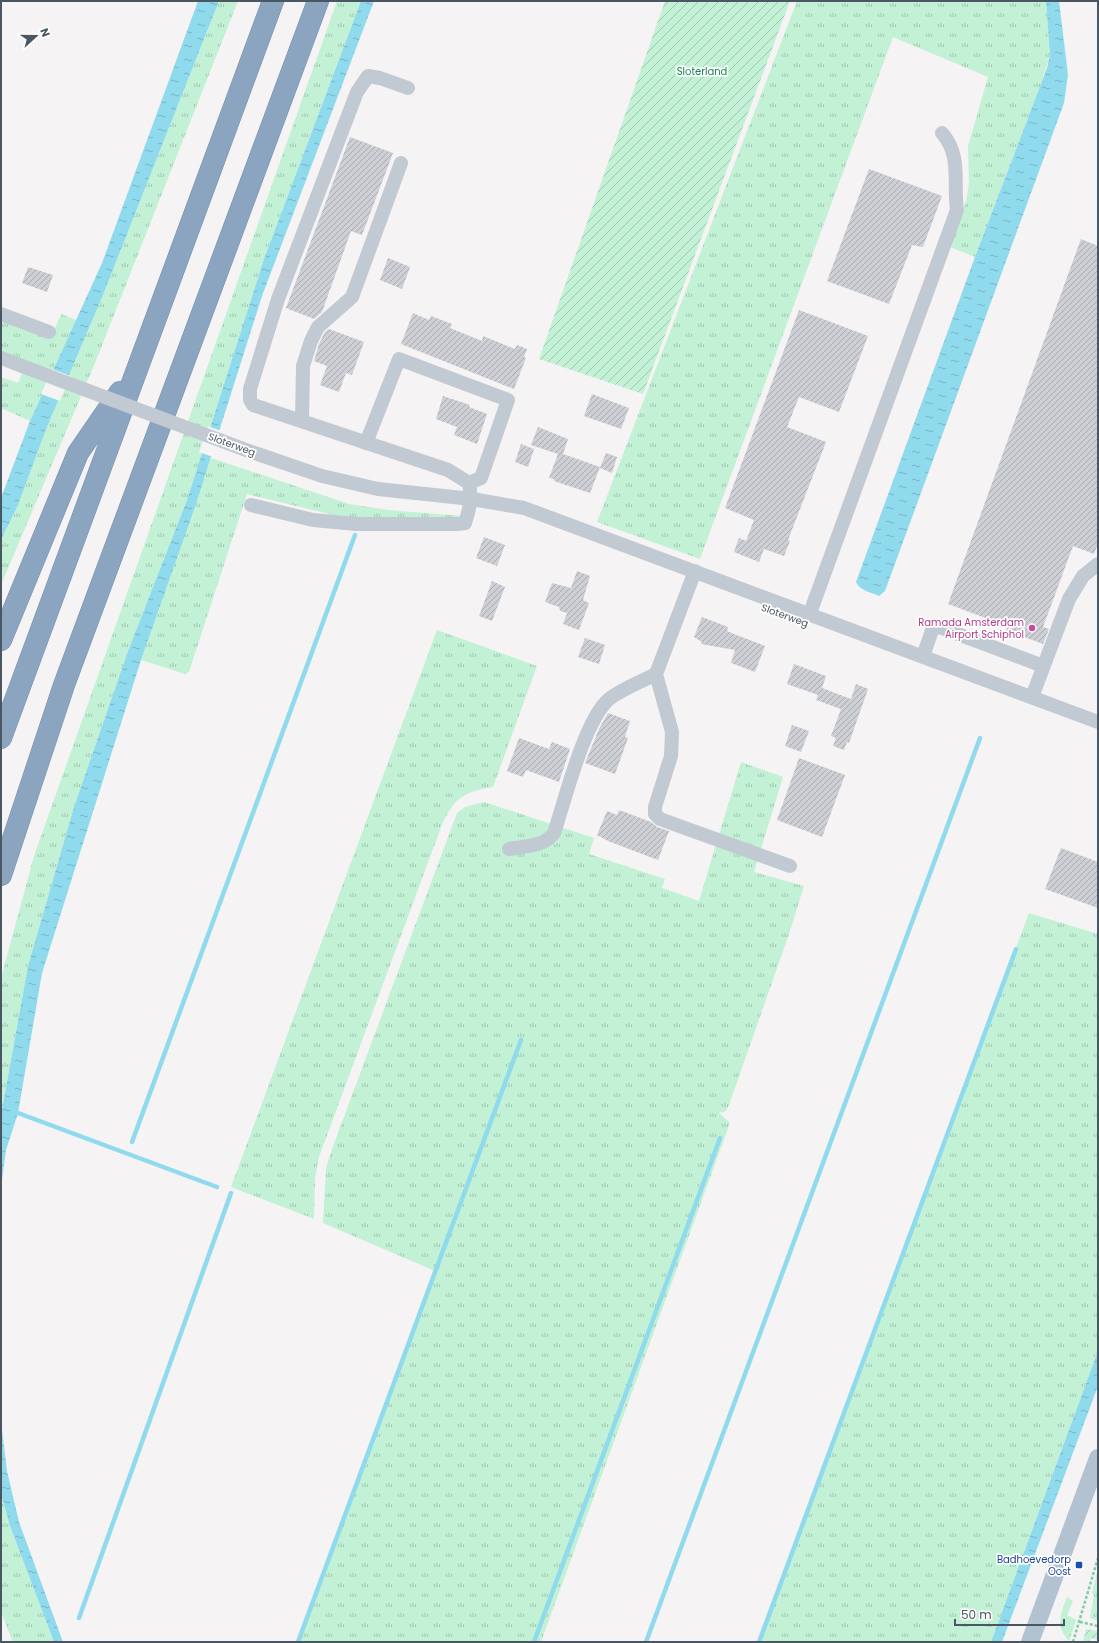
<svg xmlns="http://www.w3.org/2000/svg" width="1099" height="1643" font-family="Poppins,sans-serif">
<defs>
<pattern id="grass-tufts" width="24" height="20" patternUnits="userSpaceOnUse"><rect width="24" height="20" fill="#c3f1d5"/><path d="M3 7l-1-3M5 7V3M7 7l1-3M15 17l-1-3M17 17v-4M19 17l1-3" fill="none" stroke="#a0c6b0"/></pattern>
<pattern id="garden-furrows" width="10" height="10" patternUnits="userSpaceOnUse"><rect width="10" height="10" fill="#c3f1d5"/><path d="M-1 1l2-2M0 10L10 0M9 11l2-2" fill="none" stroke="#a0c6b0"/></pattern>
<pattern id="water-ripples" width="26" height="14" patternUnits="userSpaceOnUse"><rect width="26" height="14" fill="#90daee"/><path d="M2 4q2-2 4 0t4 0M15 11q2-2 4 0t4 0" fill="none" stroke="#78b4c4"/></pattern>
<pattern id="building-hatch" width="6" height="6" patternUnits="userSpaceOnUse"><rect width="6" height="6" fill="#cdcfd5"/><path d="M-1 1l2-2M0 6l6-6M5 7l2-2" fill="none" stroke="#a8abb0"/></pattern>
</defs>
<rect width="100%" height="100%" fill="#f5f3f3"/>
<g fill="url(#grass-tufts)">
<path d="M219,1H238L95,363L1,585V540L18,505L47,427L103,295Z"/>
<path d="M337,1H361L264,259L187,500L128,651L74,807L28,966L1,1115V978L34,856Z"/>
<path d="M797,1H1046L1050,55L1041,84L975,257L950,247L966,201L969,184L968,146L988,77L893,37L700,559L597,522Z"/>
<path d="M61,314L76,320L30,421L1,408V377L18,383L27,361L1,352V318L51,338Z"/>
<path d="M211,458L349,504L388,510L462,516L461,520L350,519L247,494L189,672L185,674L141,660Z"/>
<path d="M437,630L537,666L493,787C465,792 456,796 443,822L319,1157L315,1178L314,1219L231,1187Z"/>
<path d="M741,762L783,777L754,872L804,886L789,934L729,1105L726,1111L719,1113L730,1123L541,1642H298L435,1271L323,1223L326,1168L332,1149L457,813L465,807L484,802L594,838L589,854L665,879L662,888L699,901Z"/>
<path d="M1029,913L1098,934V1351L991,1642H759Z"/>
<path d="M1,1494L10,1526L54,1642H13L1,1612Z"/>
<path d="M1098,1569V1621L1090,1618L1094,1595L1092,1593Z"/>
<path d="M1067,1597L1073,1601L1067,1615L1076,1620L1069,1641C1055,1627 1061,1613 1067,1597Z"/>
</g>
<g fill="url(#garden-furrows)">
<path d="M665,1H790L643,394L539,359Z"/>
<path d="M1086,1629L1098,1631V1640L1091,1638L1089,1642H1083Z"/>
</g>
<g fill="url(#water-ripples)">
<path d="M198,1H219L103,295L47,427L18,505L1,540V498L30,421L102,263Z"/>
<path d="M361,1H374L262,296L196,504L141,660L42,973L18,1113L6,1150L1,1187V1115L28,966L74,807L128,651L187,500L264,259Z"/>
<path d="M1046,1H1059L1068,75L1064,103L885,591L879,596C871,592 860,591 856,582L975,257L1047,68L1050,55Z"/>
<path d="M1098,1351V1386L1002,1642H991Z"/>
<path d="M1,1422L7,1471L19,1522L63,1642H54L10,1526L1,1494Z"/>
</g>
<g fill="#f5f3f3">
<path d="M52,369L71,376L60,401L41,394Z"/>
<path d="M208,426L221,431L213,457L199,452Z"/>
</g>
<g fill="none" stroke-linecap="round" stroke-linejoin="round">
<g stroke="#90daee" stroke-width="4.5">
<path d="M18,1113L217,1187"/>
<path d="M132,1142L355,535"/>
<path d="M79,1618L231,1193"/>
<path d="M298,1642L521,1040"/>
<path d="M534,1642L720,1138"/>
<path d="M646,1642L980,738"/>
<path d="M759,1642L1016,949"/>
</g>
</g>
<g fill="url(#building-hatch)">
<path d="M350,137L393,153L362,235L351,231L322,312L314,319L286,308Z"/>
<path d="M869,169L942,196L923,247L912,245L889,304L827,281Z"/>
<path d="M1081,239L1098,246V544L1094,554L1073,546L1043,627L1049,629L1043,644L1006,630L1007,626L948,604Z"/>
<path d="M388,258L410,267L402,289L380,280Z"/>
<path d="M28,267L53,275L47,292L22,283Z"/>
<path d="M799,310L868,336L839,412L799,397L787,427L826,442L788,540L790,541L784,556L764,549L759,562L734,552L739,538L746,541L754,520L725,508Z"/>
<path d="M413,313L429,320L431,316L452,324L450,328L482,341L483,336L515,349L517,345L527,349L524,357L526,358L514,389L401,344Z"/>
<path d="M329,329L364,342L352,375L346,373L339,392L320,385L327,366L314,361L319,344L325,332Z"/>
<path d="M592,394L629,408L621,429L584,416Z"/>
<path d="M443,396L470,405L469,407L487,414L477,444L454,435L457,427L436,419Z"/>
<path d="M538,427L568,439L563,454L600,467L590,493L554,481V479L549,478L558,454L531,445Z"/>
<path d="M521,444L534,449L528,467L515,462Z"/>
<path d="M606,453L617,457L612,473L600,468Z"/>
<path d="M484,537L505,545L497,566L476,558Z"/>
<path d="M577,571L590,576L583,600L589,603L579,630L563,624L567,613L560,611L559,607L545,602L552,583L571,588Z"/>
<path d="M492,581L505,587L492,621L479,616Z"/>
<path d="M702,617L728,627L727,631L734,634L765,646L755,672L731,663L735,650L701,644L702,642L694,637Z"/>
<path d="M585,638L605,645L599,664L578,657Z"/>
<path d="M794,664L826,676L822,688L851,699L856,684L868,689L849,743L847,742L844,750L833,746L836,738L831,736L841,709L816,700L818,695L787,684Z"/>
<path d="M608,713L630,721L625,737L628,738L615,774L585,763L599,729Z"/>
<path d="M792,725L809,731L801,752L785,746Z"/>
<path d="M519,738L549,749L552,742L570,749L559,782L526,770L523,777L507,771Z"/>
<path d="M799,758L845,775L822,837L777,820Z"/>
<path d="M619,810L651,822L657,827L669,831L658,860L608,841L597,835L607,811L617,815Z"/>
<path d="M1061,848L1098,862V908L1045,889Z"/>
</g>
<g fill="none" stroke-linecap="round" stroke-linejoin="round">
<g stroke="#7690ad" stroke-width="22">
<g id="highway">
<path d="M1,640L78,453L120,392"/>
<path d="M1,738L273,1"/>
<path d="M1,875L64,685L318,1"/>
</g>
</g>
<g stroke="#7ad0a6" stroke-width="2.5" stroke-dasharray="3 2" stroke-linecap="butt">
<path d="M1080,1622L1098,1626"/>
<path d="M1073,1642L1098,1558"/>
</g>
<g stroke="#c1cad2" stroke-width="14">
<path d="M1,314L49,332"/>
<path d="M1,358L22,366"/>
<path d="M302,421L303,366L311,341L318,327L352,297L401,163"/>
<path d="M366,443L399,359L508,400L481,478L469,483"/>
<path d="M246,450L322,476L378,489L472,499L524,508L1098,722"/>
<path d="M251,505L313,520L356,524H458L465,523C470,508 472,498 469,483L448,470L253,405L250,400V389L278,299L357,92L368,76L380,78L408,88"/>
<path d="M695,571L656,674L672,732L671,756L655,807V814L660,819L790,866"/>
<path d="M810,613L957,210C953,182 962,156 942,133"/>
<path d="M923,656L934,625L1043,666"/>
<path d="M1032,697L1069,599L1083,576L1098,564"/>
<path d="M509,849C525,846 544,847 554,833C565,800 584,722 608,700C621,689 641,682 656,674"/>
</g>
<path stroke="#b3c2d1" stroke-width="18" d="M1030,1642L1098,1458"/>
<use href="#highway" stroke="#8ba5c1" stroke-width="21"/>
<path stroke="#c1cad2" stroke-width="14" d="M22,366L246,450"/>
</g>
<circle fill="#d1479c" stroke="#fff" stroke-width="1.5" cx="1032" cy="628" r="4"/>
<rect fill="#1a4fb4" stroke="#fff" stroke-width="1.5" x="1075" y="1561" width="8" height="8" rx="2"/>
<g text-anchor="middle" stroke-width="3.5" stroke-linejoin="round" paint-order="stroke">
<g font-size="10" fill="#17864f" stroke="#fff">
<text x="702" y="75">Sloterland</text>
</g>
<g font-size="10" fill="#4a5661" stroke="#fff">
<text transform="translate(232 444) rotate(20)" y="4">Sloterweg</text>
<text transform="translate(785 615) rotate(20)" y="4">Sloterweg</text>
</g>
<g font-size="10" fill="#b23c85" stroke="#fff" text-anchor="end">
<text x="1024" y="626">Ramada Amsterdam<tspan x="1024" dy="12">Airport Schiphol</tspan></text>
</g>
<g font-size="10" fill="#164399" stroke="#fff" text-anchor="end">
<text x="1071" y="1563">Badhoevedorp<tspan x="1071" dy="12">Oost</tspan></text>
</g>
</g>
<rect width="1099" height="1643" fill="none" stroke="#4a5661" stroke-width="4"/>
<g transform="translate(36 36) rotate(69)" stroke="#ffffff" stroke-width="3" paint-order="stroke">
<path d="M0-3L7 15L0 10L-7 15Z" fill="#4a5661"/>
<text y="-6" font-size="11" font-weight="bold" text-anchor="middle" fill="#4a5661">N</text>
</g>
<path d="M955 1619v6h109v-6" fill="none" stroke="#4a5661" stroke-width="2"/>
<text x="961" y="1619" font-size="12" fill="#4a5661" stroke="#ffffff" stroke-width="3" paint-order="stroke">50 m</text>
</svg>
